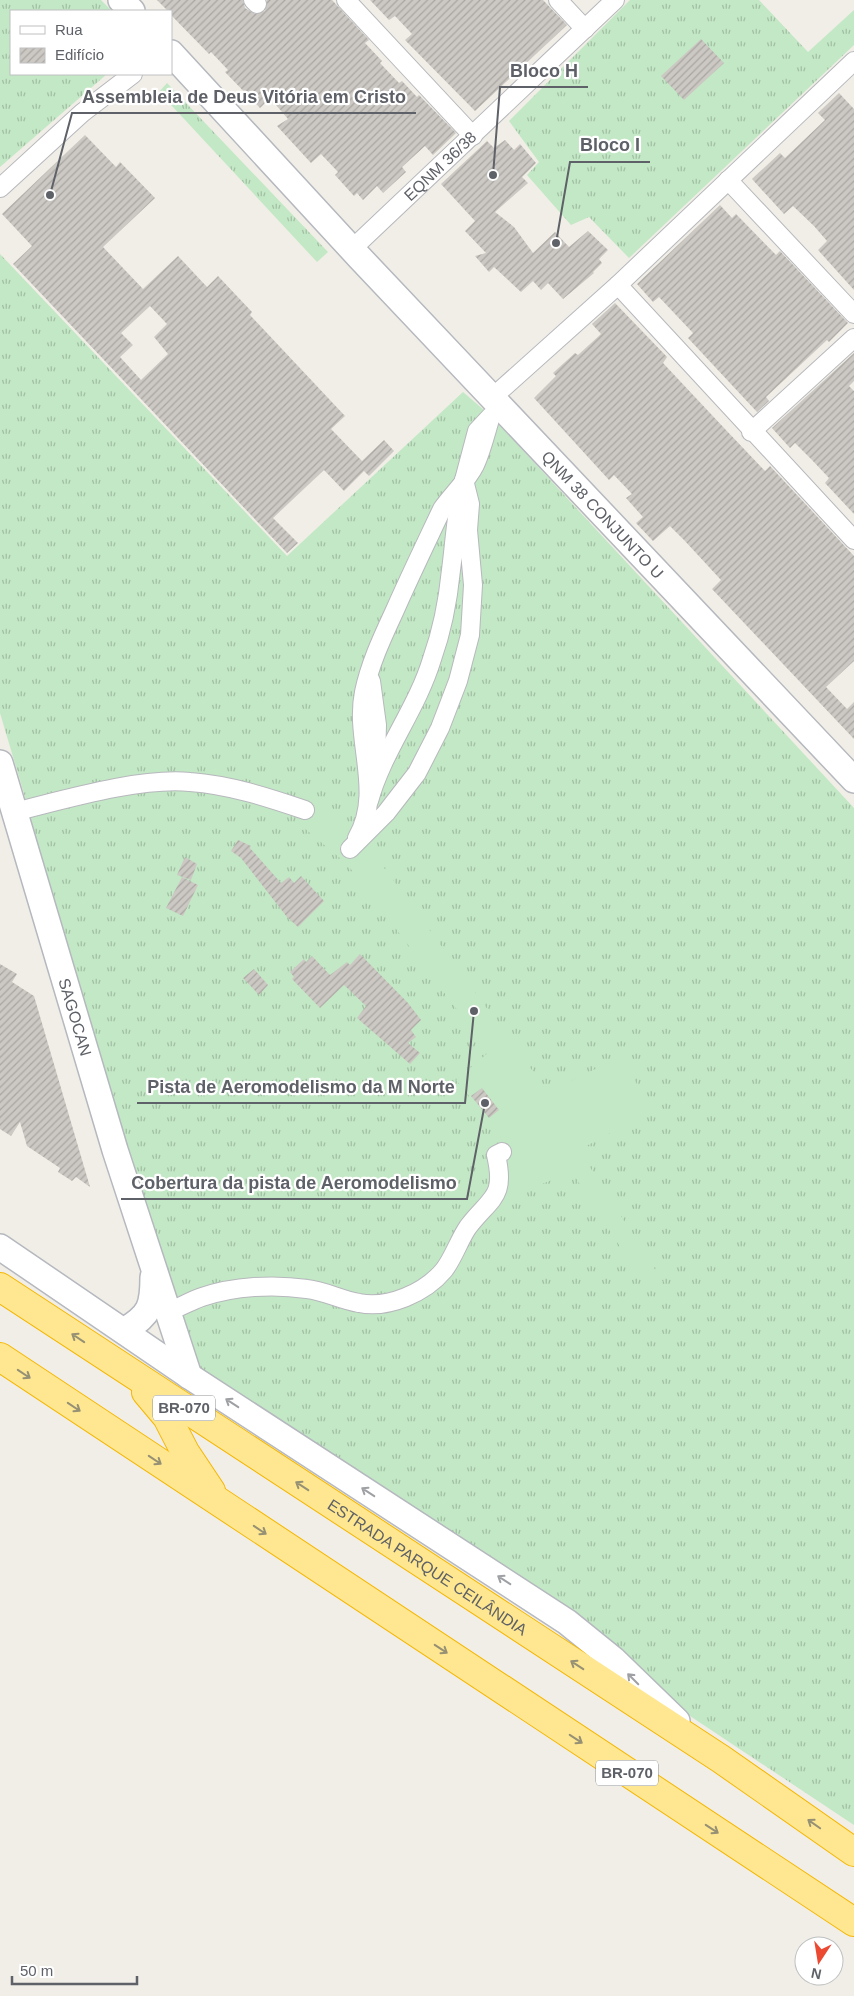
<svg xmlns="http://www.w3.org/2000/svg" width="854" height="1996" font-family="Arial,sans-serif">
<defs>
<pattern id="grass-tufts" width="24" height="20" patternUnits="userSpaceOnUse" patternTransform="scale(1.25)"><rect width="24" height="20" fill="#c3e8c5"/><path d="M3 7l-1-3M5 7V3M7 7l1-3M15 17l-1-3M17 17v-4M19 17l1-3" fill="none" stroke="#a2bfa4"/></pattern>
<pattern id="building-hatch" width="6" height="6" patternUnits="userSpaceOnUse" patternTransform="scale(1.25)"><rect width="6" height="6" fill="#ccc8c3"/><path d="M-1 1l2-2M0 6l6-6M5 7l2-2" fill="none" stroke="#a9a6a2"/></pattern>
</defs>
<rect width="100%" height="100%" fill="#f0eee6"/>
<g fill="url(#grass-tufts)">
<path d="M0,0H101L112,11H11V74H107L0,167Z"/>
<path d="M630,0H759L808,52L854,10V45L629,258L589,217L571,225L527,175L539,162L509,121Z"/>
<path d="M167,83L328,252L317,262L159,92Z"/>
<path d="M0,254L287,556L463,392L491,416L854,808V1825L660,1696L204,1374L190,1359L25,816V797L0,713Z"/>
</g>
<path fill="#c3e8c5" d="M308,801L355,835L371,850L548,1092L622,1056L651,1111L579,1150L663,1282L648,1290L572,1172L502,1200C511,1177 504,1157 495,1136L499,1133L456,1080L489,1052L347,864L297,822Z"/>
<g fill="url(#building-hatch)" fill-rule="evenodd">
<path d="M157,0H243L245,8L255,14L265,11L267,0H332L369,40L365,43L382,61L380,63L399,83L402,81L417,97L419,95L456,133L433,155L425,146L402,167L406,172L383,193L377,186L363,200L357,193L354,196L335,175L338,172L321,154L311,163L277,126L288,119L270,98L260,108L225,72L228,70L211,52L209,54L171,15V11H168Z"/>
<path d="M370,0H543L567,25L475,111L405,40L412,34L395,16L389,20Z"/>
<path d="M701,39L724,63L684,100L661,76Z"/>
<path d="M839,93L854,109V290L818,250L827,241L814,226L793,206L784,214L752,179L780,153L785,158L825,120L818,113Z"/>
<path d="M85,135L116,167L120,162L155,198L103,247L143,289L178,256L207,287L218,276L252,312L250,315L345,416L331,429L362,461L384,440L394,451L369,476L364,471L344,491L324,470L273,518L298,543L287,553L13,264L32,246L2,214ZM150,306L167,324L154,337L168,354L141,380L120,357L133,345L121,333Z"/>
<path d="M505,140L514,150L520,144L536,163L522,177L528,183L495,212L514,227L533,253L555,232L569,247L588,231L608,250L599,259L602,263L593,272L594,273L563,299L548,283L541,290L533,281L521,292L494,267L489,272L475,256L486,253L465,231L475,221L441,184L487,141L494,148Z"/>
<path d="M720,205L732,218L736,214L776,255L780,251L848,323L829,342L827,340L766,397L769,401L757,412L688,338L693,333L659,297L653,302L637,284Z"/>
<path d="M615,303L667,357L663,363L725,429L765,471L770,466L854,556V661L826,687L847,709L854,702V739L712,589L721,580L684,540L670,526L653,541L636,523L643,517L626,498L632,494L614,475L609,480L534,398L556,376L553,373L575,353L578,355L601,334L592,324Z"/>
<path d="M854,353V381L849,386L854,391V514L825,483L829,478L812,460L795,443L790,448L772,428Z"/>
<path d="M238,840L251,846L250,848L281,883L289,877L294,883L301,876L324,901L298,927L287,917L241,858L231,851Z"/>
<path d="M185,857L197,864L191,880L177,875Z"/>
<path d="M182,877L198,885L183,916L166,908Z"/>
<path d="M360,954L408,1003L421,1020L411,1030L416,1037L408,1043L420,1053L410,1064L357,1018L366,1006L344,985L320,1008L292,979L294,977L290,972L304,959L306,962L312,956L330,975L347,962L350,965Z"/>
<path d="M0,964L17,974L12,982L34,996L90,1187L76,1177L72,1181L58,1172L60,1168L27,1146L20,1122L11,1136L0,1129Z"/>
<path d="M254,969L268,985L259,995L243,978Z"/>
<path d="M482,1088L499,1110L489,1118L471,1096Z"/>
</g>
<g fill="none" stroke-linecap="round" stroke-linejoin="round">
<g stroke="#b7b8bd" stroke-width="20">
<g id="street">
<path d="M253,0L257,4"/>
<path d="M346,0L473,136"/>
<path d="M558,0L585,29"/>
<path d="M728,180L854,314"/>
<path d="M0,188L82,113L133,74"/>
<path id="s1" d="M352,249L615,0"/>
<path d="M618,285L854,540"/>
<path d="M493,397L618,285L854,61"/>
<path d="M751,432L854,338"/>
<path d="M371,681L377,725L376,759"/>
<path d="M14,812C63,800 140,777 190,782C230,785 267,797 305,810"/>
<path d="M357,838C384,792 354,740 364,692C370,663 383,636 395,610C410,576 426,543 442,509C452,495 467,481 475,465C482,450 486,432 491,416L477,431L464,480"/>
<path d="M350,849L386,813L417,773L440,728L458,681L470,635L473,585L468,530L470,504L464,480C456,510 455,540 451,570C448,600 442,631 432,659C417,709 382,752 369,801"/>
<path d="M167,1312C179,1308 190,1301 202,1297C234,1286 274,1284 307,1289C325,1291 341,1300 359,1303C388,1309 425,1293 444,1270C454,1257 459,1240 468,1227C491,1197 506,1198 496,1155L502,1152"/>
</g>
</g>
<g stroke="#b5b8be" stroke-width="28">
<g id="secondary">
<path d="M121,0L132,11"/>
<path id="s2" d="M171,53L360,258L854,780"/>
<path id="s3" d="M0,763L115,1150L189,1376"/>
<path d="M0,1247L189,1376L567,1622L614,1660L677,1721"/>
<path d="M125,1330C150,1315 153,1306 153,1277"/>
</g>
</g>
<g stroke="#f6b600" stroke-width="30">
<g id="highway">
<path id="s4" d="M0,1287L721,1759L854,1852"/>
<path d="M0,1357L854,1922"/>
<path d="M146,1392L167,1417L185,1452L211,1491"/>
</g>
</g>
<use href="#street" stroke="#fff" stroke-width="18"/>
<use href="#secondary" stroke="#fff" stroke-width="25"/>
<use href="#highway" stroke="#fee790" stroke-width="28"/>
</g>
<defs><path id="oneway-shaft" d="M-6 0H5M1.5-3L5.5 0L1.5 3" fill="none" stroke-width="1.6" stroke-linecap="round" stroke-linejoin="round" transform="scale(1.25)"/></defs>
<g stroke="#969075">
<use href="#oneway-shaft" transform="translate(78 1338) rotate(-146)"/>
<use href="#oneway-shaft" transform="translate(24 1374) rotate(34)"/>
<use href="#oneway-shaft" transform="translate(74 1407) rotate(34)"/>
<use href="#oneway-shaft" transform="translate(155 1460) rotate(34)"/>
<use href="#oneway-shaft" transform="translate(302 1486) rotate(-147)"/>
<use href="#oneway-shaft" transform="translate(260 1530) rotate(34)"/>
<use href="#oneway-shaft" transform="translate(441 1649) rotate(33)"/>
<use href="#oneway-shaft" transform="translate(577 1665) rotate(-147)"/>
<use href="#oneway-shaft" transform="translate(576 1739) rotate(33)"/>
<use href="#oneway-shaft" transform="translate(814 1824) rotate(-145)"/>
<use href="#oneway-shaft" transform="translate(712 1829) rotate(33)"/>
</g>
<g stroke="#9ea0a4">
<use href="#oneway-shaft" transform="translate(232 1403) rotate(-147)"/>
<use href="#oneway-shaft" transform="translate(368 1492) rotate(-147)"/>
<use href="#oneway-shaft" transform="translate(504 1580) rotate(-147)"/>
<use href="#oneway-shaft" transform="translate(633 1679) rotate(-135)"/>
</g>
<g text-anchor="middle" stroke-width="4.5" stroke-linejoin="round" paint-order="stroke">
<g fill="#fff" stroke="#8e9095" stroke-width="1">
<rect x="153" y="1395.5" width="62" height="25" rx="4"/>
<rect x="596" y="1760.5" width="62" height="25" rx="4"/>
</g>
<g font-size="15" font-weight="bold" fill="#5e6167">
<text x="184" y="1413">BR-070</text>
<text x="627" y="1778">BR-070</text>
</g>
<g font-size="16" fill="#5e6167" stroke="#fff">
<text dy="6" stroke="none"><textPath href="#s1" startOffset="121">EQNM 36/38</textPath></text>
<text dy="6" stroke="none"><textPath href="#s2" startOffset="632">QNM 38 CONJUNTO U</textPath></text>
<text dy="6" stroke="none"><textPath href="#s3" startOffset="265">SAGOCAN</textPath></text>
<text dy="6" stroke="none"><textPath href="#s4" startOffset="511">ESTRADA PARQUE CEILÂNDIA</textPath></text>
</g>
</g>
<path fill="none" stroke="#5e6167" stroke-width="2" d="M493 175L500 87H588M50 195L72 113H416M556 243L570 162H650M474 1011L465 1103H137M485 1103L467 1199H121"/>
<g fill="#5e6167" stroke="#fff" stroke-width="2">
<circle cx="493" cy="175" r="5"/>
<circle cx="50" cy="195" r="5"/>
<circle cx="556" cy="243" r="5"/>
<circle cx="474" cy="1011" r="5"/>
<circle cx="485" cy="1103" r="5"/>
</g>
<g font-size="18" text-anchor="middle" font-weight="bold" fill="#5e6167" stroke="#fff" stroke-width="4.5" stroke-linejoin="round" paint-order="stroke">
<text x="544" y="77">Bloco H</text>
<text x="244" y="103">Assembleia de Deus Vitória em Cristo</text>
<text x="610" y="151">Bloco I</text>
<text x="301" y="1093">Pista de Aeromodelismo da M Norte</text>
<text x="294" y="1189">Cobertura da pista de Aeromodelismo</text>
</g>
<rect x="10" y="10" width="162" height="65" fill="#ffffff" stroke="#bfc0c2"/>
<rect x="20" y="26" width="25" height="8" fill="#ffffff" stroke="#bfc0c2"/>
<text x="55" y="35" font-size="15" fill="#5e6167">Rua</text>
<rect x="20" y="48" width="25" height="15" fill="url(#building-hatch)" stroke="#bfc0c2"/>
<text x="55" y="60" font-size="15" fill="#5e6167">Edifício</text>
<g transform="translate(819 1961) rotate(192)"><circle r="24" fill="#ffffff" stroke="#bfc0c2"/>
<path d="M0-4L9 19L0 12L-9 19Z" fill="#eb4931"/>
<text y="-8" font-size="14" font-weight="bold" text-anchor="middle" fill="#5e6167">N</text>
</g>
<path d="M12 1976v8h125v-8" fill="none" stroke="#5e6167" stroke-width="2.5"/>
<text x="20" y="1976" font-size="15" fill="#5e6167" stroke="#ffffff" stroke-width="4" paint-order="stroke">50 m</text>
</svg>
